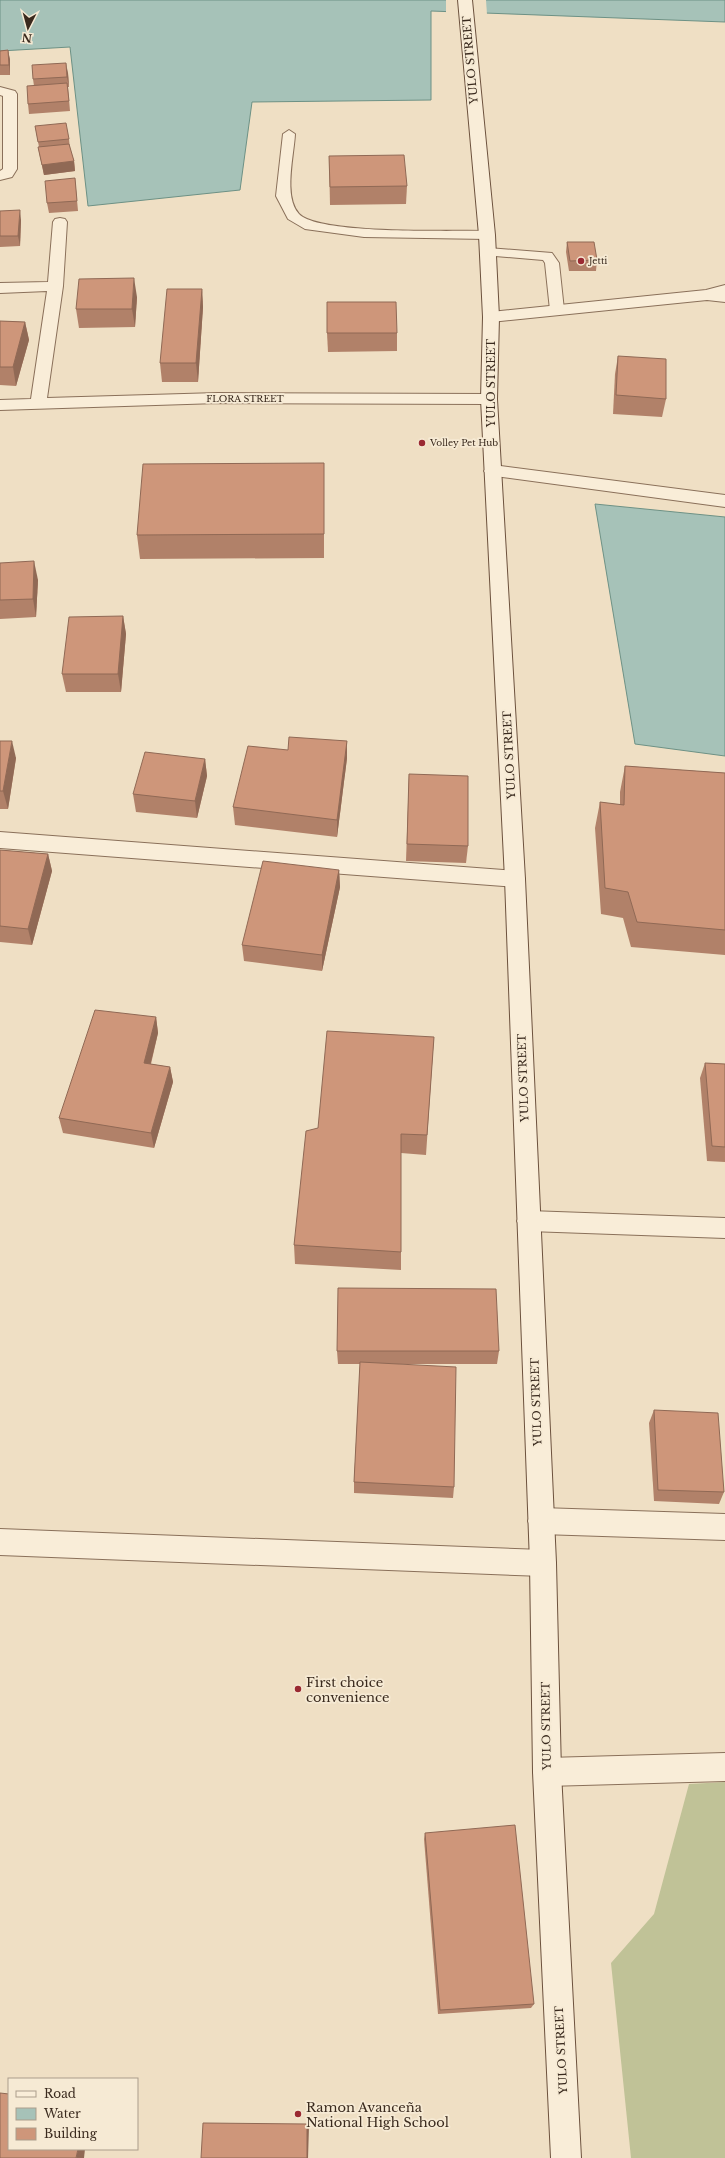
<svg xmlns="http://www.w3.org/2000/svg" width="725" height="2158" font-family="'Libre Baskerville',serif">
<rect width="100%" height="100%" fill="#efdfc4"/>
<path fill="#c0c297" d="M725,1782V2158H631L611,1963L654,1914L689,1784Z"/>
<g fill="#a6c2b8" stroke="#6d9185">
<path d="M0,0H725V22L431,11V100L252,102L240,190L88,206L70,47L0,51Z"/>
<path d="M595,504L725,517V756L635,744Z"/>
</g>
<path fill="#efdfc4" d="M446,0H486L487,15L446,13Z"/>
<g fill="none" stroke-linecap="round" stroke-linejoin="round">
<g stroke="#8a705a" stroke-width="2">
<g id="lane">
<path d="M289,130L295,134C294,155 283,197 299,214C319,235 453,230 487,231L494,235L487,239L364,237L305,229L288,219L276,196L283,134Z"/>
<path d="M488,248L552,253L559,263L564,310L562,313H552L550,310L545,263L543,260L483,255L481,252Z"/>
</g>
</g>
<g stroke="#8a705a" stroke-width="2">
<g id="street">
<path d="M0,87L15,91L17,94V169L12,177L0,180V171L3,169V96L0,95Z"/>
<path d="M60,218L65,219L67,222L63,286L47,398L218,393L489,394L495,395L497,399L495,403L489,404L218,403L0,410V400L31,399L47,291L0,293V283L48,282L53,222L55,219Z"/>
<path d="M725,285V302L707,300L491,322L485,320L483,317L485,314L491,312L706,290Z"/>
<path d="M493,465L725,495V507L487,475L484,471L487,467Z"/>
<path d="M0,832L515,871L522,873L525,879L522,885L515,887L0,848Z"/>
<path d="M529,1211L725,1218V1238L529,1231L521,1228L517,1221L521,1214Z"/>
<path d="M541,1508L725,1514V1540L541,1534L532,1530L528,1521L532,1512Z"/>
<path d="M0,1529L543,1550L552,1554L556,1563L552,1572L543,1576L0,1555Z"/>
<path d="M725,1753V1781L547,1786L537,1782L533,1772L537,1762L547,1758Z"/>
</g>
</g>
<g stroke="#6c513d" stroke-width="2">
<path id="secondary" d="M458,0H472L495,235L499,317L497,399L525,879L556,1563L561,1772L581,2158H551L533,1772L530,1563L505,879L481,399L483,317L479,235Z"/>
</g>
<use href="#lane" fill="#f9edd8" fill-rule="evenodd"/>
<use href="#street" fill="#f9edd8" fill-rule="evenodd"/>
<use href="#secondary" fill="#f9edd8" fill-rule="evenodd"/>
</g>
<g fill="#b18169">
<path d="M8,50L10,60V75H0V51Z"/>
<path d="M68,73L69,87H68L70,111L29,114L28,104L34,86L33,79Z"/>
<path d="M35,126L69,139L70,149L74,161L75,171L44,175L40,157L38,147H39Z"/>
<path d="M329,156L407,186L406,204L330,205Z"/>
<path d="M75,178L78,211L49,213L47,203Z"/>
<path d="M0,211L21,220L20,246L0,247Z"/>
<path d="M567,242L597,260L596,271H569L566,252Z"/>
<path d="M202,289L203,307L198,382H162L160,363Z"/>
<path d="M137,297L135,327L79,328L76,309Z"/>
<path d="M0,321L25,322L29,340L16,386L0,385Z"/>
<path d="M327,333H397V351L328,352Z"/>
<path d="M618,356L666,399L662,417L613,414L615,374Z"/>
<path d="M324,487V558L140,559L137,535Z"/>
<path d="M0,563L38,580L36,617L0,619Z"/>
<path d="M123,616L126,634L121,692H66L62,674Z"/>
<path d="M0,741L16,758L8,809H0Z"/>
<path d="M347,741V758L337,837L235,825L233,807L288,750Z"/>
<path d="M205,759L207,776L197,818L136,812L133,794Z"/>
<path d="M625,766L725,773V955L631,947L623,918L601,914L595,828L600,802L620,805V792Z"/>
<path d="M409,774L468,846L466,863L406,861Z"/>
<path d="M0,850L48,854L52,871L32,945L0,942Z"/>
<path d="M339,870L340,887L322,971L244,961L242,945Z"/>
<path d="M156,1017L158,1033L151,1064L170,1067L173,1082L154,1148L63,1133L59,1118Z"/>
<path d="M434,1037L426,1155L401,1153V1270L295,1264L294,1245L318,1128Z"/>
<path d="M705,1063L725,1064V1162L707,1161L700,1078Z"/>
<path d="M337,1351H499L497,1364H391L454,1487L453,1498L354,1493V1482L360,1364H338Z"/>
<path d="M654,1410L724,1492L719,1504L654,1501L649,1423Z"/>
<path d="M425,1833L534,2004L531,2008L438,2014L424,1839Z"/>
</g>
<g fill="#906955">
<path d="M8,50L10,60V75L9,65Z"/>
<path d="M66,63L68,73L69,87L67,77Z"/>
<path d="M74,161L75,171L44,175L42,165Z"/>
<path d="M20,210L21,220L20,246L18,236Z"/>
<path d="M134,278L137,297L135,327L132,309Z"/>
<path d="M202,289L203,307L198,382L196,363Z"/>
<path d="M25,322L29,340L16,386L13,367Z"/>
<path d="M34,561L38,580L36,617L33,599Z"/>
<path d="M123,616L126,634L121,692L118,674Z"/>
<path d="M12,741L16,758L8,809L3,791Z"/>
<path d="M347,741V758L337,837V820Z"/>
<path d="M205,759L207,776L197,818L195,801Z"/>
<path d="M48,854L52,871L32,945L28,929Z"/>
<path d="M339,870L340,887L322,971V955Z"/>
<path d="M156,1017L158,1033L147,1078L144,1063Z"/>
<path d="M170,1067L173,1082L154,1148L151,1133Z"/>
<path d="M307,2124L309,2126L308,2158H307Z"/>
<path d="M78,2149H85L84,2158H76Z"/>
</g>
<g fill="#ce967a" stroke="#906955">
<path d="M8,50L9,65H0V51Z"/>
<path d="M66,63L67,77L33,79L32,65Z"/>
<path d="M67,83L69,101L28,104L27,86Z"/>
<path d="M66,123L69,139L38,142L35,126Z"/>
<path d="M69,144L74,161L42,165L38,147Z"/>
<path d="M404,155L407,186L330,187L329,156Z"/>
<path d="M75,178L77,201L47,203L45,181Z"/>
<path d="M20,210L18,236H0V211Z"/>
<path d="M567,242H594L597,260L570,261Z"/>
<path d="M134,278L132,309H76L79,279Z"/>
<path d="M167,289H202L196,363H160Z"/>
<path d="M327,302H396L397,333H327Z"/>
<path d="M0,321L25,322L13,367H0Z"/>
<path d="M618,356L666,359V399L616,395Z"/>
<path d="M324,463V534L137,535L143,464Z"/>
<path d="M34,561L33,599L0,600V563Z"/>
<path d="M123,616L118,674H62L69,617Z"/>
<path d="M289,737L347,741L337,820L233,807L248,746L288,750Z"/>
<path d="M0,741H12L3,791H0Z"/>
<path d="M145,752L205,759L195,801L133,794Z"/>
<path d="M625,766L725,773V930L637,922L628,892L605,888L600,802L624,805Z"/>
<path d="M409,774L468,776V846L407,844Z"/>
<path d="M0,850L48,854L28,929L0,926Z"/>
<path d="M263,861L339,870L322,955L242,945Z"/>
<path d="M95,1010L156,1017L144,1063L170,1067L151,1133L59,1118Z"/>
<path d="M327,1031L434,1037L427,1135L401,1134V1252L294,1245L306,1131L318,1128Z"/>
<path d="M705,1063L725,1064V1147L712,1146Z"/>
<path d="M338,1288L496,1289L499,1351H337Z"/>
<path d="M360,1362L456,1367L454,1487L354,1482Z"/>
<path d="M654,1410L718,1413L724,1492L658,1490Z"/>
<path d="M515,1825L534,2004L440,2010L425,1833Z"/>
<path d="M0,2093L9,2094V2149H78L76,2158H0Z"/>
<path d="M203,2123L307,2124V2158H201Z"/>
</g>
<g fill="#9a2932" stroke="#f6ead4" stroke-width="1.5">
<circle cx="581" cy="261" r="4"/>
<circle cx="422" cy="443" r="4"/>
<circle cx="298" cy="1689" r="4"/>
<circle cx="298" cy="2114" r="4"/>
</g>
<g text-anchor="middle" stroke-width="3.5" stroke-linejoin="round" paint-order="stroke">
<g font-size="9" fill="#3a2a1e" stroke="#f6ead4" text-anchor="start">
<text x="589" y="264">Jetti</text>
<text x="430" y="446">Volley Pet Hub</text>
</g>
<g font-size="9" fill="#3a2a1e" stroke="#f6ead4">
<text x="245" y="402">FLORA STREET</text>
</g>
<g font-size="11" fill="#3a2a1e" stroke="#f6ead4">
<text transform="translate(470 60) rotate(-95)" y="4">YULO STREET</text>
<text transform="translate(491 383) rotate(-90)" y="4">YULO STREET</text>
<text transform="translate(509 755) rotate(-93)" y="4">YULO STREET</text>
<text transform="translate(523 1078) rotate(-92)" y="4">YULO STREET</text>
<text transform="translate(536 1402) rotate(-92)" y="4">YULO STREET</text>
<text transform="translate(546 1726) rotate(-91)" y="4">YULO STREET</text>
<text transform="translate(561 2050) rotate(-93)" y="4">YULO STREET</text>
</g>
<g font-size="13" fill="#3a2a1e" stroke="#f6ead4" text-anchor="start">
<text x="306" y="1687">First choice<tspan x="306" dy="15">convenience</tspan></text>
<text x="306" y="2112">Ramon Avanceña<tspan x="306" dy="15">National High School</tspan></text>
</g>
</g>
<rect x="8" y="2078" width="130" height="72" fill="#f6ead4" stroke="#ab9d8b"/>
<rect x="16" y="2091" width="20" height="6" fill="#f9edd8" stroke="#ab9d8b"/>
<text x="44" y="2098" font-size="12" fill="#3a2a1e">Road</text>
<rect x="16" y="2108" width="20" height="12" fill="#a6c2b8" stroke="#ab9d8b"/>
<text x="44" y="2118" font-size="12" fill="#3a2a1e">Water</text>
<rect x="16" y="2128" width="20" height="12" fill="#ce967a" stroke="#ab9d8b"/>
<text x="44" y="2138" font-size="12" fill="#3a2a1e">Building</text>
<g transform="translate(28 28) rotate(186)" stroke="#f6ead4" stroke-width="3" paint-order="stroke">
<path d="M0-3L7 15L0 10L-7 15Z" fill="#3a2a1e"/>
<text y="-6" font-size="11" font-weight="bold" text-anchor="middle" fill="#3a2a1e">N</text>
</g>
</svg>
